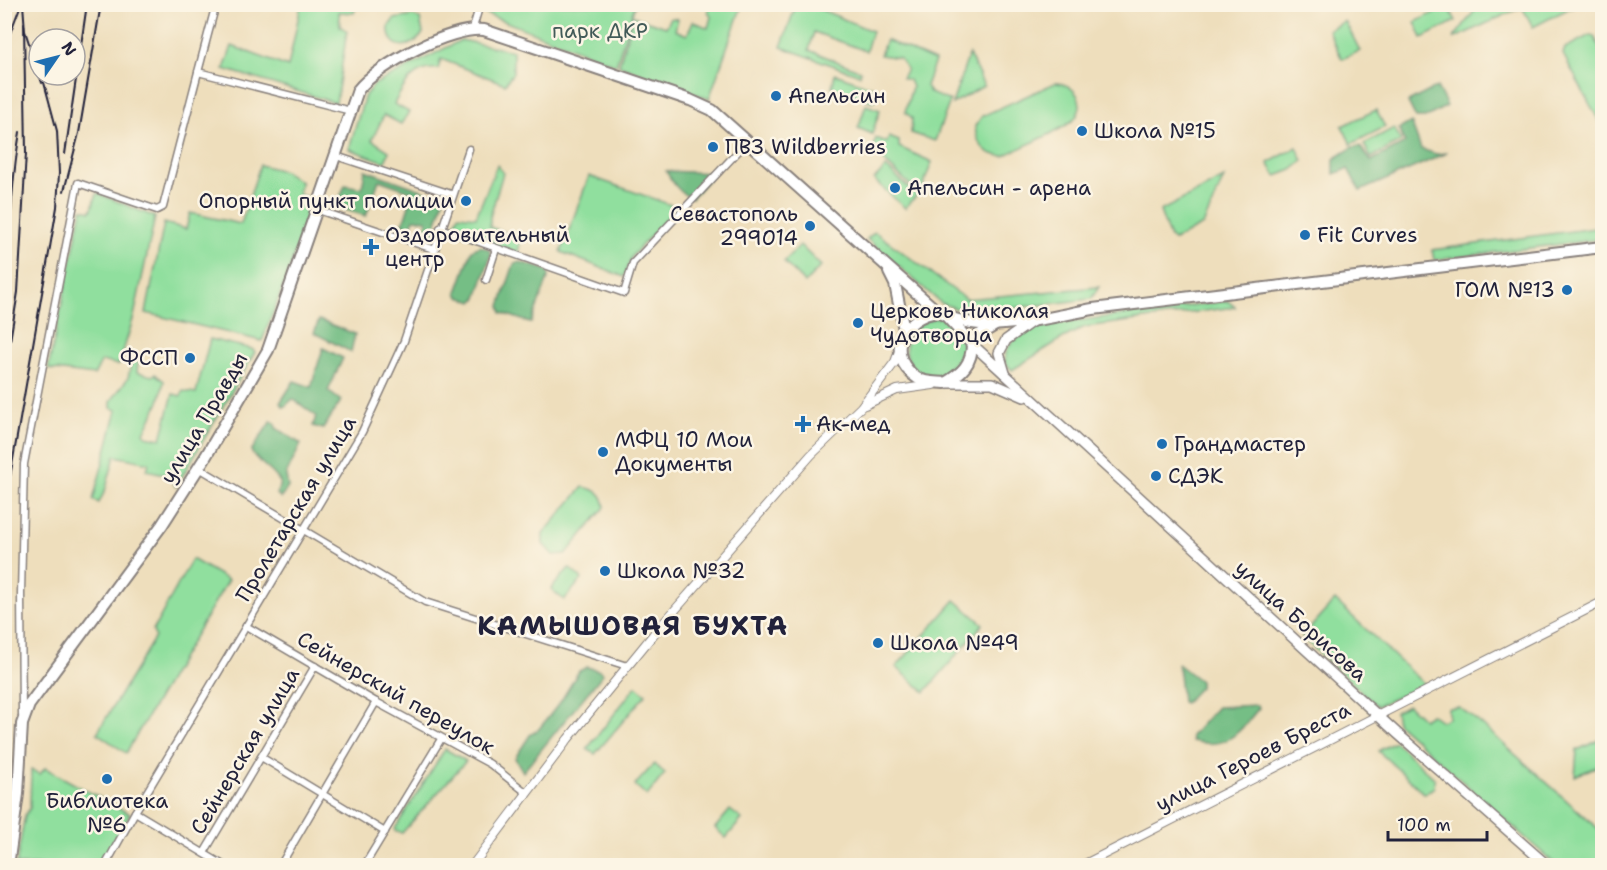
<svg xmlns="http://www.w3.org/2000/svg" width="1607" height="870" font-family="'Shantell Sans',sans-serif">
<rect width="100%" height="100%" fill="#fcf5e5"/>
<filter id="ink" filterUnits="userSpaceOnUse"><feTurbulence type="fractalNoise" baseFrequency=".0167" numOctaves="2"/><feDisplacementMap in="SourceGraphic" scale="12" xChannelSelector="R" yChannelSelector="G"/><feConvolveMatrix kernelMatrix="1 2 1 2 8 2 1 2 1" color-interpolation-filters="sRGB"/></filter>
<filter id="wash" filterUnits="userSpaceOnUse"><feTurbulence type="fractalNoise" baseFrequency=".008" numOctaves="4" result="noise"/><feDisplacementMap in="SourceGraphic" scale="24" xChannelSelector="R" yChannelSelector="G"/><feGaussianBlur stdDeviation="1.35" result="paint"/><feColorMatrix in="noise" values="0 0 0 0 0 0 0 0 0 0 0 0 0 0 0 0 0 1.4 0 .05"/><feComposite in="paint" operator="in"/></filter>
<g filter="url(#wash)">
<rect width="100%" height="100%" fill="#eedebc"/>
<g fill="#90df9e" stroke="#59806c" stroke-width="1.5">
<path d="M301,5H357L354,13L339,12L340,26L347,31L336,103L224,69L232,46L288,67Z"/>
<path d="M491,5V4L635,5L616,65L486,14Z"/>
<path d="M706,5H742L709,99L619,65L633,16L666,27L671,18L678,19L675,30L687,35L693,21L708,28L711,17L708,11L709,6Z"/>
<path d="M796,5H810L872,31L866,51L814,32L809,50L861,71L860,75L781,47Z"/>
<path d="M1565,5L1572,7L1533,27L1522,7L1453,39L1479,5Z"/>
<path d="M1448,6L1456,21L1422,38L1415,22Z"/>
<path d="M413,16L420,19L423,33C412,51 387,51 389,26L394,19Z"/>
<path d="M1345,21L1360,51L1342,59L1328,30Z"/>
<path d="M1590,35L1594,36L1602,53V121L1600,123L1563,54L1565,48Z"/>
<path d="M461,40L513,51V73L505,84L441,59L438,69C414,66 403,86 394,104L409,112L401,124L384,115L372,140L389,151L385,162L349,149L365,95L375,84Z"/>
<path d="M886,40L935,61L926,86L930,93L950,101L935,141L911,133L912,118L905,112L912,87L909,80L902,78L907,69L899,58L880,55Z"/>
<path d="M969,54L984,86L952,104Z"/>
<path d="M835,74L878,89L874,102L832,87Z"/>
<path d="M1055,83C1073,82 1088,102 1075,118C1067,129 1018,148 1004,156C986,156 976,144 975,126L982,116Z"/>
<path d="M866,105L880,110L872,134L858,128Z"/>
<path d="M1376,110L1385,127L1351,144L1342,126Z"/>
<path d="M1394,128L1401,141L1371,158L1364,144Z"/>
<path d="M889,137L899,141V147L932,162L920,194L872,150L876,138L887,142Z"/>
<path d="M1297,147L1303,161L1292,170L1276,176L1268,163Z"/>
<path d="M260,165L284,171L301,182L298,194L312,199L287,277L262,341L146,313L164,223L186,229L190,213L241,224Z"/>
<path d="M497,165L503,173L490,217V227L521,238L518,253L452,230L459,215L476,217Z"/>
<path d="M886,167L917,195L905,208L874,180Z"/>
<path d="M589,176L677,207L632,256L624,277L561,252Z"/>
<path d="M1224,178L1203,225L1174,240L1169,236L1160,211Z"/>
<path d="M97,193L155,217L134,316L119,365L102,361L94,375L48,369L82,209L91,211Z"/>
<path d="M1602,227V239L1434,260L1432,250Z"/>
<path d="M875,232L966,299L1099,287L1091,299L979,312L963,311L941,303L867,239Z"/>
<path d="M800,245L821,266L805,283L784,262Z"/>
<path d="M1228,301L1235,307L1085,327L1063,338L1012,370L1005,363C1004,341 1021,336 1038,326Z"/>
<path d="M941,317C960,336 969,338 963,366C957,370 949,377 942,378C903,384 886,324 941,317Z"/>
<path d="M210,339L252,349L255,352L176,487L168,475L147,470L149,463L115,456L106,488L99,503L93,500L117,410L111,408V401L128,378L132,360L138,361L137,372L152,376L155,374L164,381L159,402L144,433L146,436L161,439L173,394L181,396L183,391L196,393Z"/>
<path d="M583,487C597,490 603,493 605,507L566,554L553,555L543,544V534Z"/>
<path d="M192,559L228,580L126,753L97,733L155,637L153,630Z"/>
<path d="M569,568L582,579L564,600L551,589Z"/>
<path d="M955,600L983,624L925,692L896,667Z"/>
<path d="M1335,600L1425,685L1377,706L1302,637Z"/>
<path d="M636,686L646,694L595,754L587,749Z"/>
<path d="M1408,705L1423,719L1431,714L1441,721L1448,718V708L1459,707L1480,723L1602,832V865H1556L1397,723L1395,712Z"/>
<path d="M1602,739V764L1575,776L1577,750Z"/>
<path d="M1395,742L1435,779L1434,787L1425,794L1378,751Z"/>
<path d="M445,749L466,761L402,833L394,830Z"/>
<path d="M654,764L665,773L647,796L635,785Z"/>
<path d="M45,768L130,814L100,865H16L25,815L30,808L31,770L40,774Z"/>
<path d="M730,810L742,819L726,838L715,828Z"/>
</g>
<g fill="#74be85" stroke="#4b7060" stroke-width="1.5">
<path d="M1437,87L1447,106L1425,118H1416L1408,102Z"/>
<path d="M1411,122L1421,149L1436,154L1447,153L1360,191L1348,169L1334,174V159L1353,147L1360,146L1371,161L1405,143L1399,129Z"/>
<path d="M365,170L444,198L432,240L424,237L427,220L414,219L410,228L403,224L413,192L379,180L366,216L336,207L345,185L362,188Z"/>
<path d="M666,171L712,173L713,174L692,198C681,195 671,181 666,171Z"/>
<path d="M480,246L489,249L491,255L477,298L473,302L459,297L457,292L472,250Z"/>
<path d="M520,262L547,270L549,276L531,323L502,313L500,306L514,264Z"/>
<path d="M319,320L355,334L351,352L314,333Z"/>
<path d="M323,348L343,358L328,391L341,401L323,429L313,426L316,416L293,399L284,407L280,403L294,381L311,387Z"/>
<path d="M271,421L275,423L276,428L301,444L286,475L288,487L281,498L277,494L280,482C272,469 256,462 251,451Z"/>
<path d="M1178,664L1200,681V687L1185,703L1182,702Z"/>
<path d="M587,667L601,671L603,674L523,772L515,758L530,735L539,729L561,701L579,671Z"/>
<path d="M1258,705L1259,708C1237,734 1229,750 1192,741L1191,736L1217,707Z"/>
</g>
</g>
<g filter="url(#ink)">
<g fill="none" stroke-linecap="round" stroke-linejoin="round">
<g stroke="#88807c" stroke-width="9">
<g id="minor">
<path d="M473,28L480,4"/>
<path d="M198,72L216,4"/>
<path d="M336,156L451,194"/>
<path d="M318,210L433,249"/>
<path d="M440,228L624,293L633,263L748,141"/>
<path d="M486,280L496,249"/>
<path d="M199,468L425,602L627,666"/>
<path d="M246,626L376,702L490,764L527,793"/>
<path d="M22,715L21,593L24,464L78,183L157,210L163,207L198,72L351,111"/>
<path d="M261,757L385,832"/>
<path d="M135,812L225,866"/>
<path d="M204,853L315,666"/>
<path d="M105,866L135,812L362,432L404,341L469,149"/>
<path d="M280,866L376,702"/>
<path d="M364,866L441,739"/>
</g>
</g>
<g stroke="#88807c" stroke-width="10">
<g id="tertiary">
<path d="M865,405L897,390L933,385"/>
<path d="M472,866L568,739L653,635L811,455L861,407L895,362L899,351"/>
<path d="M1081,866L1602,602"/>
</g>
</g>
<g stroke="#88807c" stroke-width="12">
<g id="secondary">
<path d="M972,344L1398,734L1548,866"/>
<path d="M1005,373L999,353L1006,340L1034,320"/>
<path d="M945,383H992L1024,397"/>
</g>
</g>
<g stroke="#88807c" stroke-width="14">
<g id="primary">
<path d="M889,272L895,284L904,330"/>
<path d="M938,312C902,316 884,355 917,378C925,383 936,382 945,383C962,373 972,364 972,344L948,318"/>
<path d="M972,344L979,335L997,324"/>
<path d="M8,866L18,794L22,724L29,705L162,525L206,456L268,350L358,90C377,65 452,26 484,30L690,100L712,110L938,312C984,337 1044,318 1093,309L1602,247"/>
</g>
</g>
<use href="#minor" stroke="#fff" stroke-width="6"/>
<use href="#tertiary" stroke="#fff" stroke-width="8"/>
<use href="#secondary" stroke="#fff" stroke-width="9"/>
<use href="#primary" stroke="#fff" stroke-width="10"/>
<g stroke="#22223b" stroke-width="2">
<path d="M23,4L25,31L42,83"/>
<path d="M4,7L7,4"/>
<path d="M4,49L20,7"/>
<path d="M65,154L87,4"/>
<path d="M64,191L79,133L101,4"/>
<path d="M9,311C8,251 10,191 20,132"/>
<path d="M4,420L9,347L18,292L26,153L24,23"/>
<path d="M4,511L57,207L59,173L57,131L42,75"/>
</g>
</g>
</g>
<g fill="#1f6fb2" stroke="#fcf5e5" stroke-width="2">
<circle cx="776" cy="96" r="6"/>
<circle cx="1082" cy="131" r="6"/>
<circle cx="713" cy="147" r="6"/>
<circle cx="895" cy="188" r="6"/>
<circle cx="466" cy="201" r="6"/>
<circle cx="810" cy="226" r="6"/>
<circle cx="1305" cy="235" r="6"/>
<path d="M368 238h6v6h6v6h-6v6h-6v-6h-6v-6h6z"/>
<circle cx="1567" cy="290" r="6"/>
<circle cx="858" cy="323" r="6"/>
<circle cx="190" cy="358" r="6"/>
<path d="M800 415h6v6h6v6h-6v6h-6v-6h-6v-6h6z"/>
<circle cx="1162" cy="444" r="6"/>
<circle cx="603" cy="452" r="6"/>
<circle cx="1156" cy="476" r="6"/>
<circle cx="605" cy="571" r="6"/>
<circle cx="878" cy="643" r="6"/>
<circle cx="107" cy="779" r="6"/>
</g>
<g text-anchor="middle" stroke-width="5" stroke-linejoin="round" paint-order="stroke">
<g font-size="21" fill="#435b59" stroke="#fcf5e5">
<text x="600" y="38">парк ДКР</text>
</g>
<g font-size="21" fill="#22223b" stroke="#fcf5e5" text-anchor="start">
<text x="788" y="103">Апельсин</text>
<text x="1094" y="138">Школа №15</text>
<text x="725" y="154">ПВЗ Wildberries</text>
<text x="907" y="195">Апельсин - арена</text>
<text x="454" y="208" text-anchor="end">Опорный пункт полиции</text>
<text x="798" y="221" text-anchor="end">Севастополь<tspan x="798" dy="24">299014</tspan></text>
<text x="385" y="242">Оздоровительный<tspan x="385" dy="24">центр</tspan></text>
<text x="1317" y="242">Fit Curves</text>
<text x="1555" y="297" text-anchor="end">ГОМ №13</text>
<text x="870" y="318">Церковь Николая<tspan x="870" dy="24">Чудотворца</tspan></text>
<text x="178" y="365" text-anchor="end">ФССП</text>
<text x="816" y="431">Ак-мед</text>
<text x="615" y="447">МФЦ 10 Мои<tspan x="615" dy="24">Документы</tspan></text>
<text x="1174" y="451">Грандмастер</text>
<text x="1168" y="483">СДЭК</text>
<text x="617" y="578">Школа №32</text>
<text x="890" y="650">Школа №49</text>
<text x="107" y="808" text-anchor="middle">Библиотека<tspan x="107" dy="24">№6</tspan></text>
</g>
<g font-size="21" fill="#22223b" stroke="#fcf5e5">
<text transform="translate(204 418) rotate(-59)" y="7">улица Правды</text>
<text transform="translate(296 509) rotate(-59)" y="7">Пролетарская улица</text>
<text transform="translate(1301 621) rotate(42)" y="7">улица Борисова</text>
<text transform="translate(396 693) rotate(30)" y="7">Сейнерский переулок</text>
<text transform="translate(245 751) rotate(-59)" y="7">Сейнерская улица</text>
<text transform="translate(1253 757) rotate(-27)" y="7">улица Героев Бреста</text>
</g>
<g font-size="27" font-weight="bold" letter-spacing="1.5" fill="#22223b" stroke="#fcf5e5">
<text x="633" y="635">КАМЫШОВАЯ БУХТА</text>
</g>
</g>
<rect width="1607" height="870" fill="none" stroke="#fcf5e5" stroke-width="24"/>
<g transform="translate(57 57) rotate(55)"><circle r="28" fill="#fcf5e5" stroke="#a5a1a1" stroke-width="1.5"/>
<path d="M0-4.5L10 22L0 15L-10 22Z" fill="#1f6fb2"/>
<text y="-9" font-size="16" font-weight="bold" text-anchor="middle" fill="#22223b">N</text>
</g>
<path d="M1388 831v9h99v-9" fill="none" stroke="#22223b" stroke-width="3"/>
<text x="1397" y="831" font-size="18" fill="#22223b" stroke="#fcf5e5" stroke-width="4.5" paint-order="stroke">100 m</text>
</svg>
